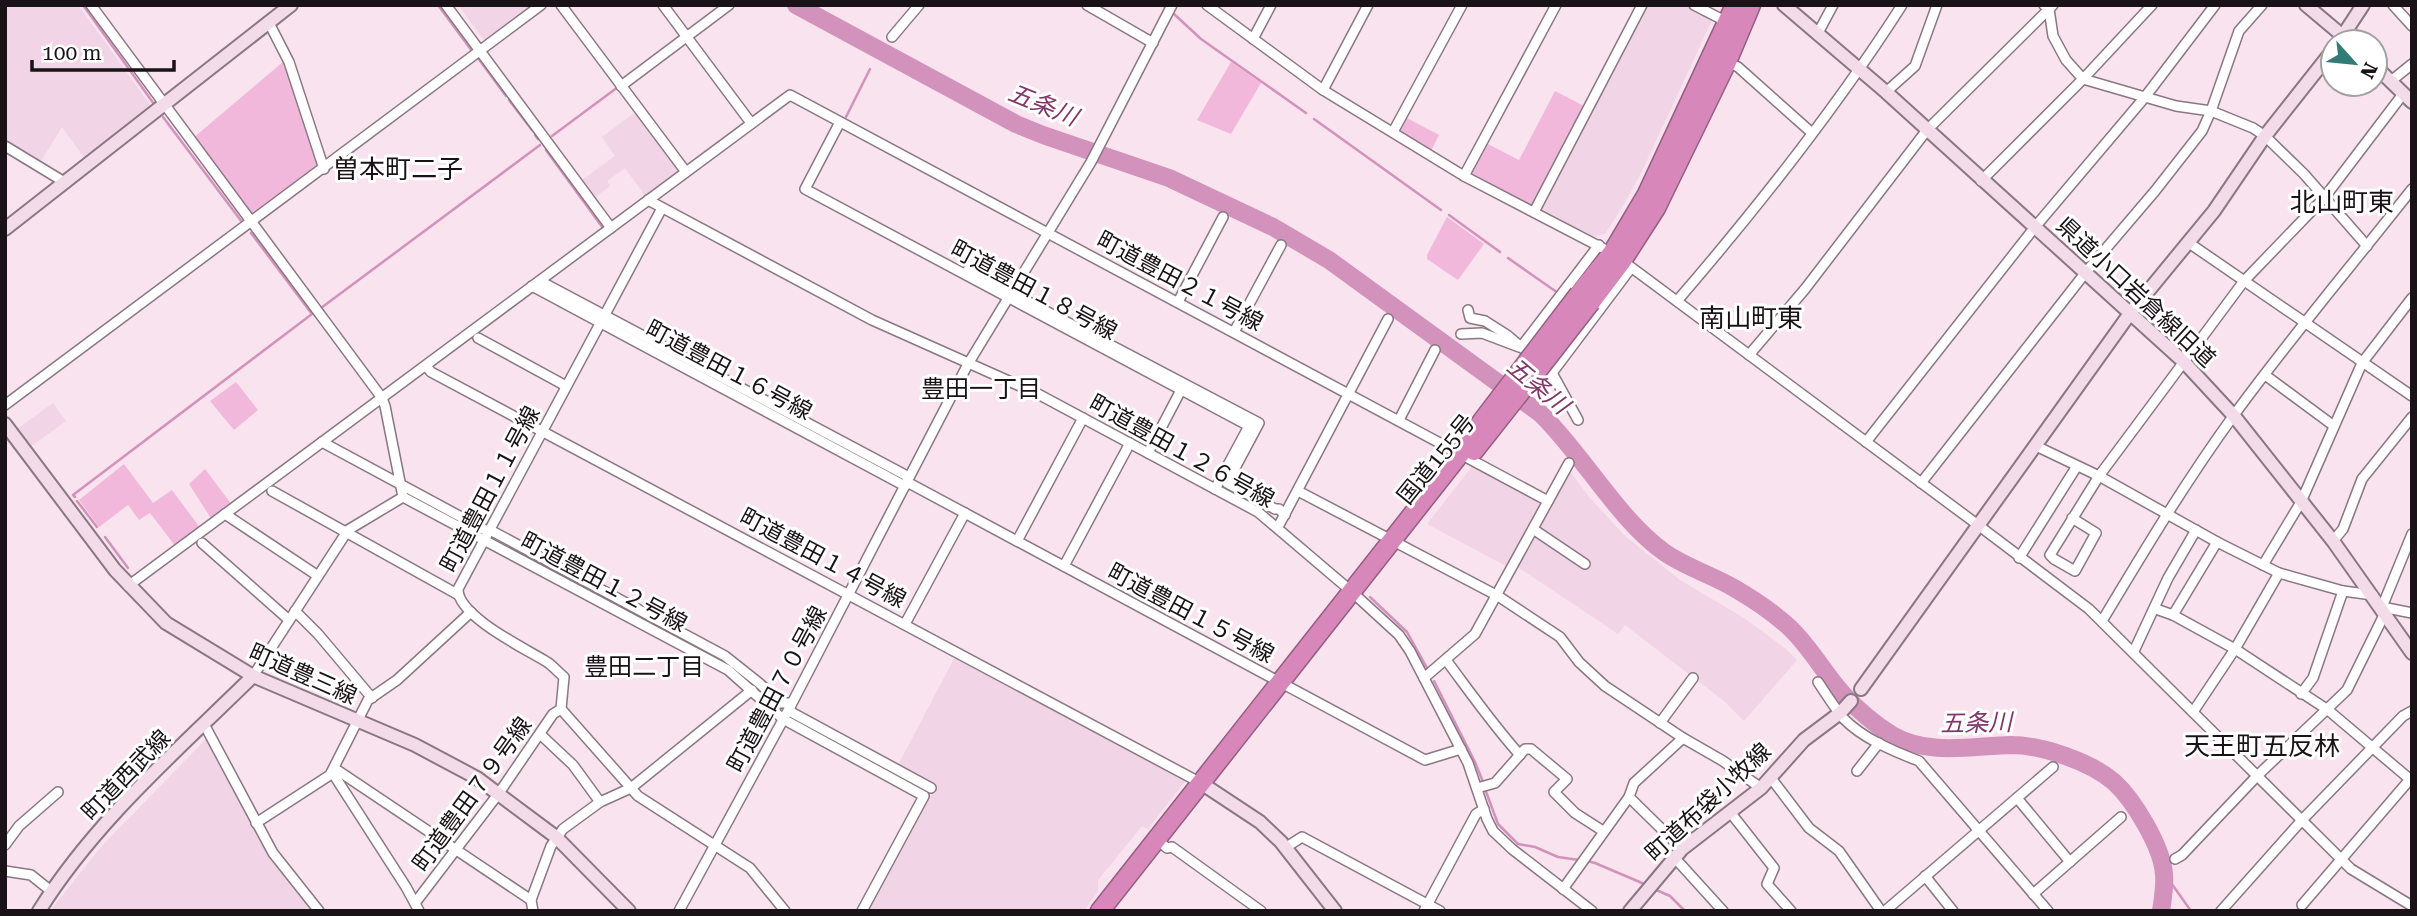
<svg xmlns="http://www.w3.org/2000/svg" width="2417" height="916" font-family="'Roboto Serif','Noto Sans JP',serif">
<rect width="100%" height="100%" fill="#f8e3ef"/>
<g fill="#f1d4e5">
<path d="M5,5H78L151,106L85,159L62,127L41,161L5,140Z"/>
<path d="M458,5H536L486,43Z"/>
<path d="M1645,5H1688L1713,18L1642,171L1623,206L1605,234L1593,237L1540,211L1539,208Z"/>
<path d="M637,111L679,169L678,173L646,197L625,168L607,181L610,186L594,198L582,180L615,156L602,137Z"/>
<path d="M53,403L66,421L30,447L17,429Z"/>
<path d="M1474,464L1542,502L1508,567L1427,524Z"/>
<path d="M1569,470L1589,497L1625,536L1680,580L1744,618L1786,649L1797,660L1744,721L1724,701L1625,625L1618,634L1516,566Z"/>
<path d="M956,655L1186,780L1148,829L1142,826L1098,880V891L1084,911H868L932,787L897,767Z"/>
<path d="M206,739L267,853L314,911H50L100,848Z"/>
</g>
<g fill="#f2b8dc">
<path d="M284,61L319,165L318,168L253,216L249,215L192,139Z"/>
<path d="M1231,62L1261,83L1231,134L1197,120Z"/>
<path d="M1555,91L1586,107L1534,205L1530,206L1473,176L1471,171L1486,143L1519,160Z"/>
<path d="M1405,117L1439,135L1431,151L1400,133V127Z"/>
<path d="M1447,217L1484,244L1458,280L1427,259V255Z"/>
<path d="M236,382L258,410L234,430L210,401Z"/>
<path d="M124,464L153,503L172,490L201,529L176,547L150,513L139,520L128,505L99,527L79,500Z"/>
<path d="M205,469L232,505L212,520L189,484Z"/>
</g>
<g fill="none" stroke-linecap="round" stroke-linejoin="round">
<g stroke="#d392bb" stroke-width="2.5">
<path d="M83,5L154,104"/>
<path d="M438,5L472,51"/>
<path d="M1163,5L1166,8"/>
<path d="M1174,14L1201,39L1306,113"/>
<path d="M877,56L881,52"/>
<path d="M478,58L506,96"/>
<path d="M509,100L532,130"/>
<path d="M163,117L242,222"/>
<path d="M846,117L870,69"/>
<path d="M1314,119L1441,210"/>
<path d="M535,135L538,139"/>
<path d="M552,136L618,87"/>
<path d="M546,150L603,228"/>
<path d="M1449,215L1500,252"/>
<path d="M1508,258L1558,293"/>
<path d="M321,308L540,145"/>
<path d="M75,497L73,495L312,314L251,233"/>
<path d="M77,501L97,527"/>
<path d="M105,537L128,568"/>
<path d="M1370,597L1407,632L1427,668"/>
<path d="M1434,681L1475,762L1483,782"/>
<path d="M1485,789L1498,824L1518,844L1535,847L1558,857L1579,860"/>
<path d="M1587,861L1595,863L1642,883"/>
<path d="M2164,873L2191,911"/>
<path d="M1654,889L1670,896L1685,911"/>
</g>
<path stroke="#d392bb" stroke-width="18" d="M796,5L1016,124L1043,135L1169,178L1273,227L1329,260L1541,414C1583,455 1618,519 1664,552C1685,567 1712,575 1734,588C1753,599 1775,614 1790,628C1811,648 1824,673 1843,694C1857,709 1874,724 1892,735C1929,756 1971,746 2011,745C2042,745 2091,762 2114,782C2134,800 2162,847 2164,874C2165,886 2163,899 2161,911"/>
<g stroke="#897782" stroke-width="12">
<g id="street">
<path d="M91,5L382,398L385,406L403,497L348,530L253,676"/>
<path d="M446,5L611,228"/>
<path d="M561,5L686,172"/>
<path d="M663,5L751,123"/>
<path d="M1087,5L1153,43"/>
<path d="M1207,5L1323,90L1464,176L1612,253L1978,525L2089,609L2351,869L2412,906"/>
<path d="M1694,5L1727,22"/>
<path d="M2044,5L2049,9L2053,36L2066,60L2083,79L2176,106L2211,111L2253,128L2265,136L2304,174L2367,246"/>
<path d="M2393,5L2412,26"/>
<path d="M269,23L289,62L324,169"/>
<path d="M1817,35L1833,5"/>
<path d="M892,37L919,5"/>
<path d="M1253,39L1271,5"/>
<path d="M1727,62L1738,67L1812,133"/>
<path d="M2391,81L2412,64"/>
<path d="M621,86L729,5"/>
<path d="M1323,90L1368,5"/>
<path d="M1886,92L1915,66L1937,5"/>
<path d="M840,122L805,189L1249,426L1215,489"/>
<path d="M1393,132L1462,5"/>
<path d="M5,146L66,183"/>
<path d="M1464,176L1556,5"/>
<path d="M1981,181L2083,79L2152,5"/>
<path d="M648,200L872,320L1038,394L1258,512L1351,591L1399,635L1410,651L1468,763L1487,819L1493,831L1512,849L1592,911"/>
<path d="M662,208L458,589C457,616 526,649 547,662C553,666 558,672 564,677L561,709L638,796L750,868L785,911"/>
<path d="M1534,212L1642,5"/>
<path d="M2189,243L2412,396"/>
<path d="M968,270L1259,423L1227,483L1275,509H1279L1285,515"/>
<path d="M540,281L909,477"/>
<path d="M532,286L905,486"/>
<path d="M1677,301C1758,207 1835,110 1902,5"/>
<path d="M1178,302L1223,217"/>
<path d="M1468,310L1470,318L1485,321L1507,335L1552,373L1578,420"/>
<path d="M1234,332L1281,245"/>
<path d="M1461,334L1482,333L1519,347"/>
<path d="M478,338L566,386"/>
<path d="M1521,347L1599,245"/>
<path d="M1749,355L1805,289L1927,130L2053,5"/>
<path d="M426,366L431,372L1201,783"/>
<path d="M1552,373L1631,268"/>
<path d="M2265,375L2334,426"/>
<path d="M5,405L541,5"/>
<path d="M1399,420L1435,350"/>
<path d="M322,442L489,532"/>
<path d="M1866,442L2035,227L2145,97L2215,5"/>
<path d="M2036,446L2099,476L2217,542L2279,573L2343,591L2373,595"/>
<path d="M1148,453L1181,390"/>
<path d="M907,482L1425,760L1461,749"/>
<path d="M1921,483L2086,272L2155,191L2202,131L2211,111L2239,31L2262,5"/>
<path d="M272,491L457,594"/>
<path d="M1298,491L1498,596L1560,637L1579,662L1605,686L1683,738L1723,761L1761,788"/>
<path d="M403,497L728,670L783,719L924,796L862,911"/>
<path d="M225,514L318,576"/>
<path d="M2072,518L2096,533L2075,571L2054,559L2050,555L2099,476L2244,281L2324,198L2403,94"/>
<path d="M1278,527L1388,319"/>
<path d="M1533,529L1585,564"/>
<path d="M490,530L725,656L759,683L781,703H788L791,712L931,788"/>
<path d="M2412,534L2382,607L2412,613"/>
<path d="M1017,541L1083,418"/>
<path d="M2333,541L2343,529L2362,479L2412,417"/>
<path d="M202,543L289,620"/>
<path d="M2019,558L2077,466"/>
<path d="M2263,565L2301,502L2362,363L2412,298"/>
<path d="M1064,566L1130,443"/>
<path d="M128,586L790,95L1548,501"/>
<path d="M2156,609L2173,615L2235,649L2328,710L2412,781"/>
<path d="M295,611L318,634L372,698"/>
<path d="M2173,615L2217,542"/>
<path d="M2102,621C2144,551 2186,481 2234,415C2291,337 2353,264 2412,189"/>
<path d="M905,624L965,513"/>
<path d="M2134,651L2168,578L2196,530"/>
<path d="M1446,660C1470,692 1493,725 1520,755"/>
<path d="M1424,678L1475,634L1569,463"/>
<path d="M1818,682C1826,694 1834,707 1843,718C1862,738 1893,751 1919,761L2048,911"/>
<path d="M2301,694L2313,678L2343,591"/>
<path d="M2193,712L2235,649L2279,573"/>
<path d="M1660,723L1693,678"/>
<path d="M204,724L273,853L319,911"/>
<path d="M540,734L573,765L600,802"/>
<path d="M334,768L531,900"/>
<path d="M1857,771L1879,743"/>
<path d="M332,772L406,887L419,911"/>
<path d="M1771,778L1809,828L1839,851L1881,911"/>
<path d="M1477,788L1495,783L1525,749H1531L1567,779L1554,792L1575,813L1603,831"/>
<path d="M1629,797L1634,783L1683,738"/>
<path d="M2017,798L2070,862"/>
<path d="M1730,812L1774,868L1767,884L1791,911"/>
<path d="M256,823L330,775L368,700L397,680L471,612"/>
<path d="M1160,842L1167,848L1172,847L1261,911"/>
<path d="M5,845L19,826L58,792"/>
<path d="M1285,848L1302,837L1440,911"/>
<path d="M1674,857L1723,911"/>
<path d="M2175,859L2182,855L2257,776L2347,690L2385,613"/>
<path d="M5,871L31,875L51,891"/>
<path d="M1925,876L1953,911"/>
<path d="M1563,889L1629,797L1682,849"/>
<path d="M2033,894L2121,817"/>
<path d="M415,903L499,793L553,714L561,709"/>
<path d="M2302,905L2412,777"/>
<path d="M533,911L531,900L551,846L563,829L600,802L631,788L752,690"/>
<path d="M679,911L790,707L968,364L1091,162L1172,5"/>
<path d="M1424,911L1476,814L1484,809"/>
<path d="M1885,911L2053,767"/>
<path d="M2221,911L2302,820L2403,716L2412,711"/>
</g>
</g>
<g stroke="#897782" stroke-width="16">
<g id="secondary">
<path d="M1784,5L1886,92L2184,362L2234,416L2333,541L2412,653"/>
<path d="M2306,5L2350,42"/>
<path d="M2340,40L2363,5"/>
<path d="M2375,66L2412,102"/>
<path d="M5,229L291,5"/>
<path d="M5,424L115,570L166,623L253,676L415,745L477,778L556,837L629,911"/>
<path d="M1861,689L2131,312L2214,211L2265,136L2333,50"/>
<path d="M1201,783L1260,822L1281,842L1335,911"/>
<path d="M39,911C95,821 178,750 253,676"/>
<path d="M1630,911L1682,849L1761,788L1804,740L1840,713L1851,701"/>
</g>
</g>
<g stroke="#945e81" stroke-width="21">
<g id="highway">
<path d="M1579,294L1612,253L1647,194L1735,5"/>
<path d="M1591,302L1622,261L1656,208L1727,62L1751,5"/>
<path d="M1474,451L1538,370"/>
<path d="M1100,911L1460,454L1482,421L1527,362"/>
</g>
</g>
<use href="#street" stroke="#fff" stroke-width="9"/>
<use href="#secondary" stroke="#f3dbea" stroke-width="12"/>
<use href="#highway" stroke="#d787ba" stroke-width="18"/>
<g stroke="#945e81" stroke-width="21" stroke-linecap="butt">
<g id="highway-bridge">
<path d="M1527,362L1579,294"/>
<path d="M1538,370L1591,302"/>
</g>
</g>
<use href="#highway-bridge" stroke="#d787ba" stroke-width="18"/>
</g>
<g text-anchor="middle" stroke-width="6" stroke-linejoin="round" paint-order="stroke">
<g font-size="23" fill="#191216" stroke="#fff">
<text transform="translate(1180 281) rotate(28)" y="8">町道豊田２１号線</text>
<text transform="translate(1034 290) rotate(28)" y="8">町道豊田１８号線</text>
<text transform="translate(2136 292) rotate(43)" y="8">県道小口岩倉線旧道</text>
<text transform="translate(729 370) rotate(28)" y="8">町道豊田１６号線</text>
<text transform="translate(1182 451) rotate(29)" y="8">町道豊田１２６号線</text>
<text transform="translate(1436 459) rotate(-51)" y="8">国道155号</text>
<text transform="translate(490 489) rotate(-62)" y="8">町道豊田１１号線</text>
<text transform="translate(823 558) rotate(28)" y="8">町道豊田１４号線</text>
<text transform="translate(604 582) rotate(28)" y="8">町道豊田１２号線</text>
<text transform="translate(1191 613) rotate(28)" y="8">町道豊田１５号線</text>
<text transform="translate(303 674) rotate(24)" y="8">町道豊三線</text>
<text transform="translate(777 689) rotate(-62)" y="8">町道豊田７０号線</text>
<text transform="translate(126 775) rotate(-46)" y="8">町道西武線</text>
<text transform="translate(472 794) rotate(-54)" y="8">町道豊田７９号線</text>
<text transform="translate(1708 802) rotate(-43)" y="8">町道布袋小牧線</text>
</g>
<g font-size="24" font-style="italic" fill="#83356a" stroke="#fff">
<text transform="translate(1043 105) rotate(22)" y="8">五条川</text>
<text transform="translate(1538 386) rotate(40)" y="8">五条川</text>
<text transform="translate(1976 723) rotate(-1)" y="8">五条川</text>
</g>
<g font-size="24" fill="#191216" stroke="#fff">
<text x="981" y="397">豊田一丁目</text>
<text x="644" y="675">豊田二丁目</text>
</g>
<g font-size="26" fill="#191216" stroke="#fff">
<text x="398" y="178">曽本町二子</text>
<text x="2342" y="211">北山町東</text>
<text x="1751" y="327">南山町東</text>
<text x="2262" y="755">天王町五反林</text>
</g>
</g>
<rect width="2417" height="916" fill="none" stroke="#191216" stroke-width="14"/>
<g transform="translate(2354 63) rotate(117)"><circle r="33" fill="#ffffff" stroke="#a3a0a2" stroke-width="2"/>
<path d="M0-5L12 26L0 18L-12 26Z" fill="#337b77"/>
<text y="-10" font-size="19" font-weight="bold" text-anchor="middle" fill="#191216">N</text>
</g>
<path d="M32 60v10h142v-10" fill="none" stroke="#191216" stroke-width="3.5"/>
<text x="42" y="60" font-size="21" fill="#191216" stroke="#ffffff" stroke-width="5" paint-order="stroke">100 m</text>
</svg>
